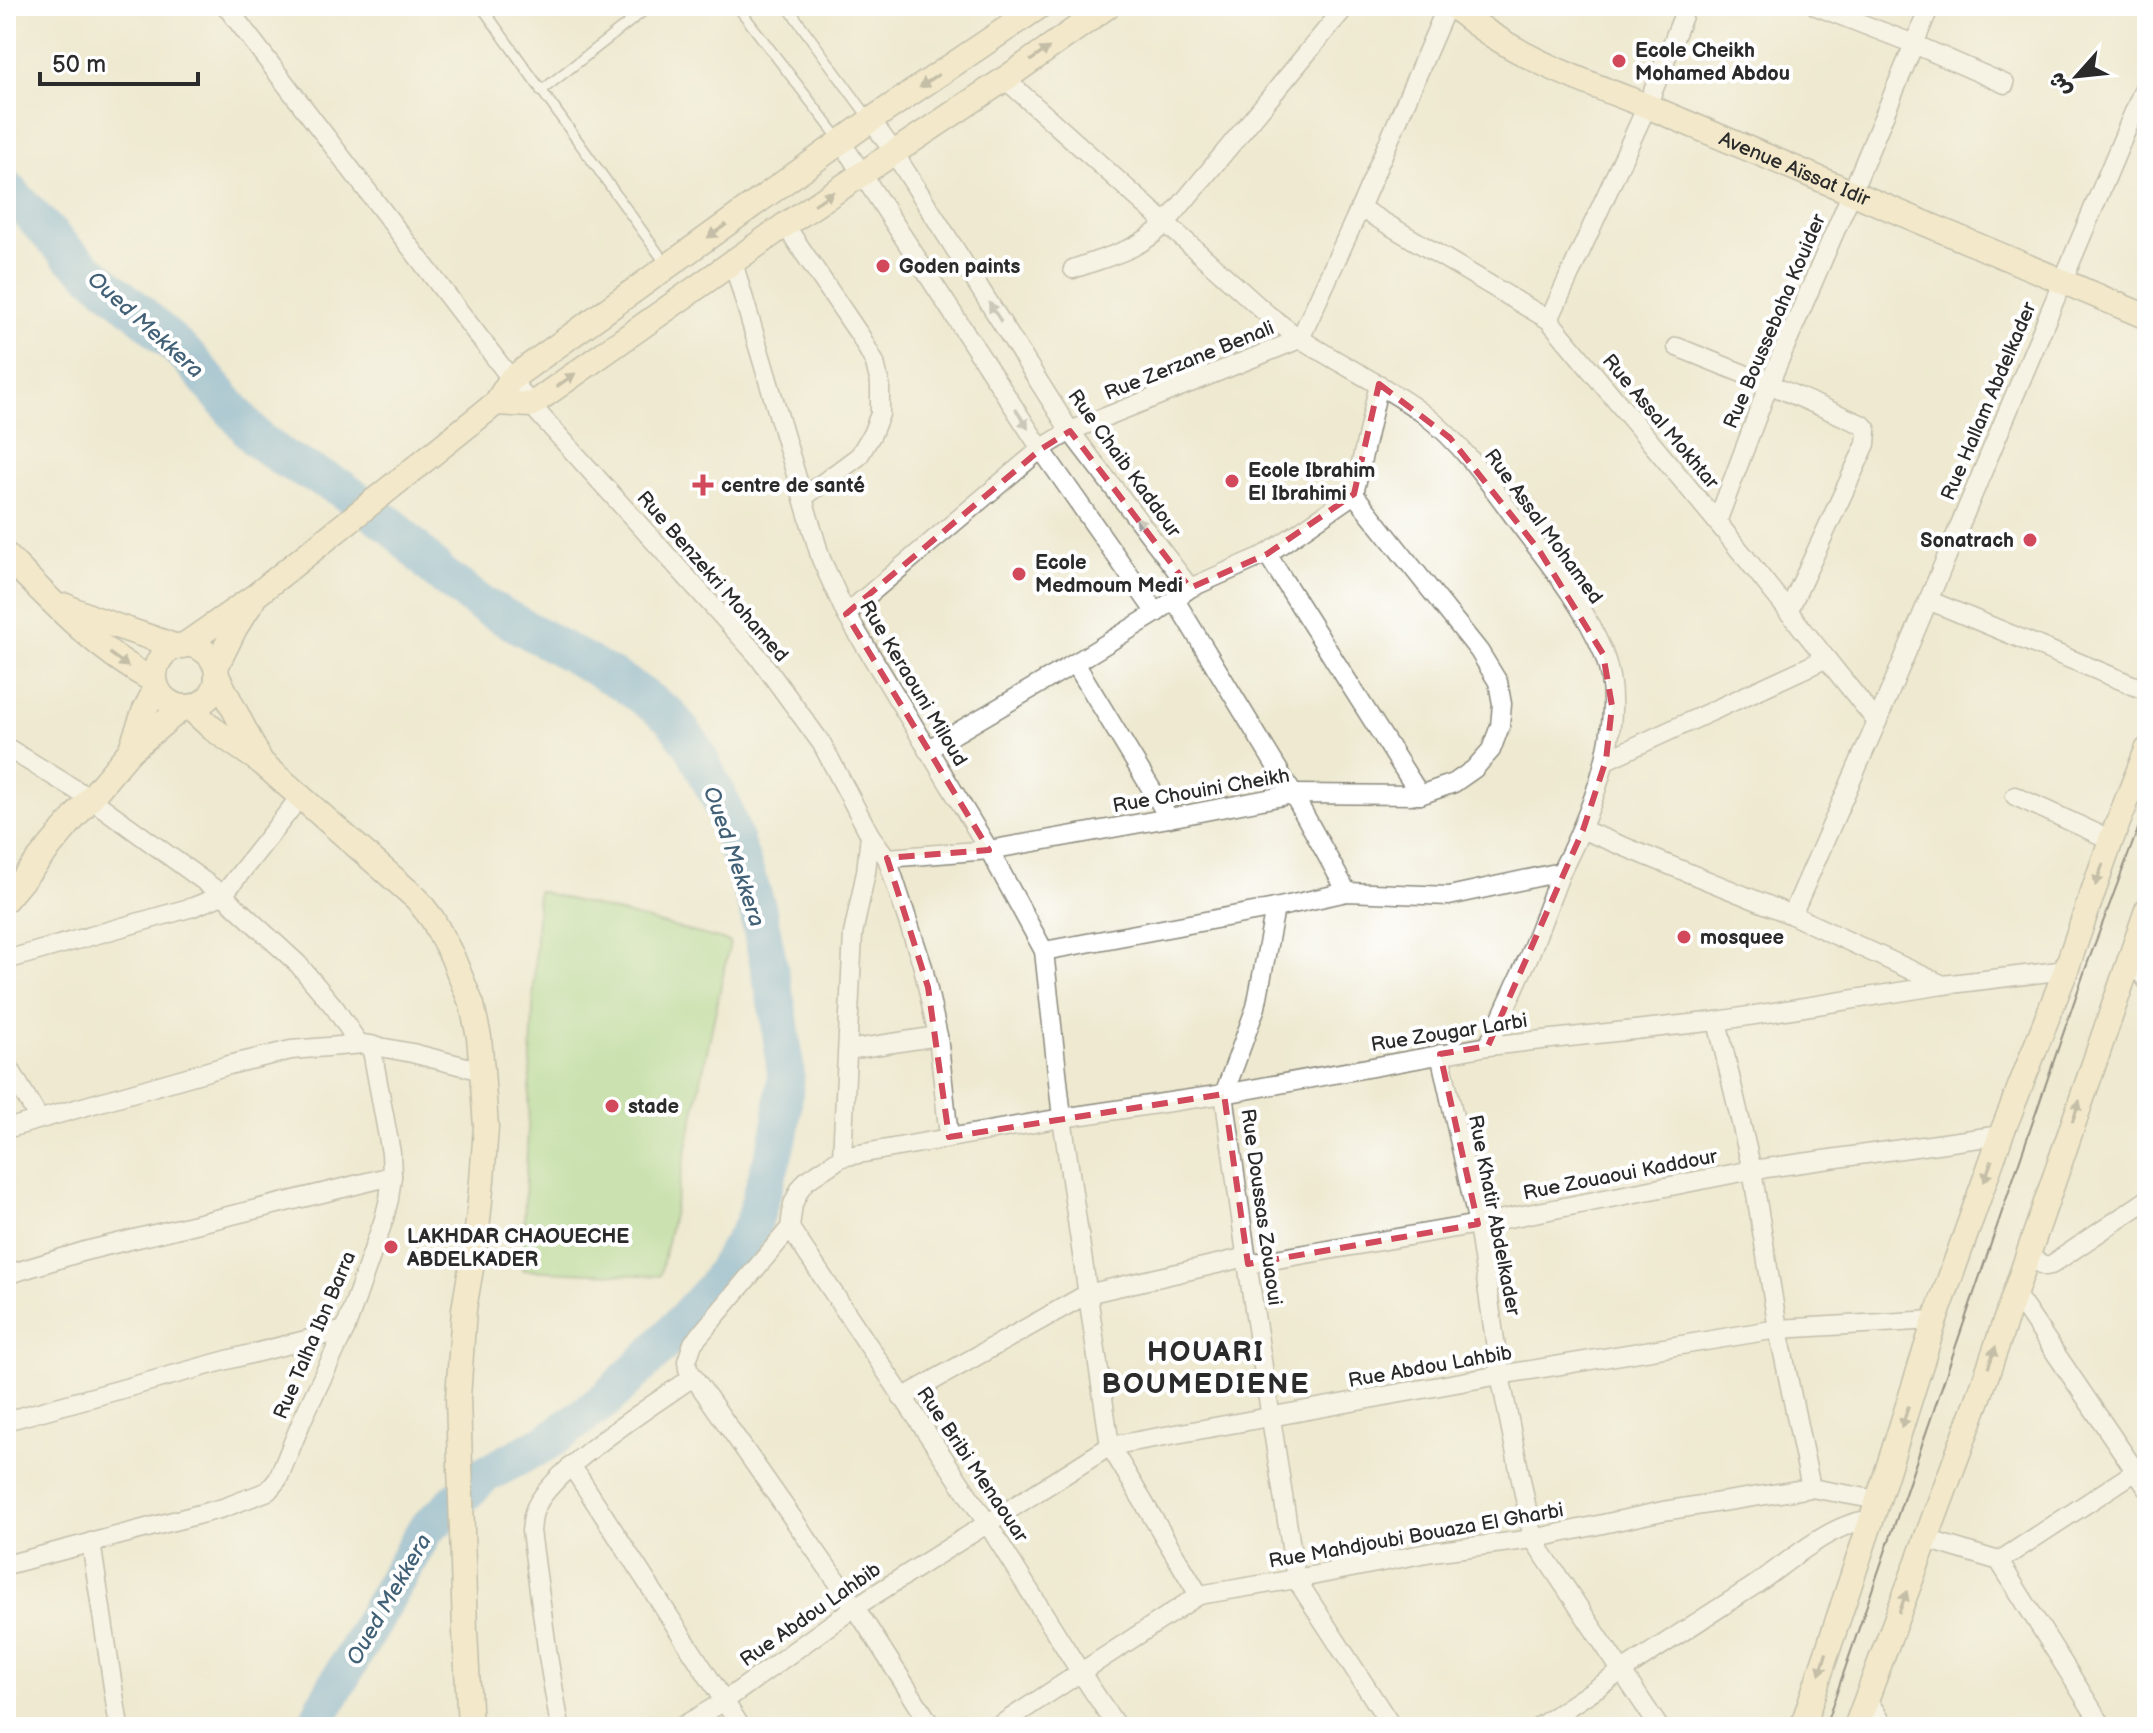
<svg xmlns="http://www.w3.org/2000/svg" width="2153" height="1733" font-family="'Balsamiq Sans','Playpen Sans Arabic',sans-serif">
<rect width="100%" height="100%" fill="#fff"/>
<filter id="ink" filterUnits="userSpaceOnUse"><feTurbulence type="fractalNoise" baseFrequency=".0125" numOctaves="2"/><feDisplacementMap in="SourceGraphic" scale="16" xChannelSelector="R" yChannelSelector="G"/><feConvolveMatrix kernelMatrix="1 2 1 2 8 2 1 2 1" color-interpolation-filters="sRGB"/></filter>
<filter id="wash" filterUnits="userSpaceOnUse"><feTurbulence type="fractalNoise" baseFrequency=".006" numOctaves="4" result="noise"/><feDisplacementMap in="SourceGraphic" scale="32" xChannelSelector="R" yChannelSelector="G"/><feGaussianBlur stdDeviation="1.8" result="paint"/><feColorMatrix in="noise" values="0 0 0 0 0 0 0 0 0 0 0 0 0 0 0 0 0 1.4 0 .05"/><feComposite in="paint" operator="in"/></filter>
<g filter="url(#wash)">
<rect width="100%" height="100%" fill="#eee9d0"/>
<path fill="#a1d98b" stroke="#66825b" stroke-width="2" d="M538,891L730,942L660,1276L522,1270Z"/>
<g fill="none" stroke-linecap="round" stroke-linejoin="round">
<path stroke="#5ea2d3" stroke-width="38" d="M6,188L66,252L139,312L190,359L257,439L286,460L341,488L393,527L439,573L481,604L625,684L670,716L693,746L721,802L757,907L779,1016L786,1074L780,1133L752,1227L716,1285L653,1354L604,1401L549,1441L484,1475L425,1530L325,1705L316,1727"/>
</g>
</g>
<g filter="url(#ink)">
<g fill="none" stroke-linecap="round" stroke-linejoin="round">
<g stroke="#8c8a7e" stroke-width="12">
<g id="lane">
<path d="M481,6L666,264"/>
<path d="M737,6L840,140"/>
<path d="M787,6L869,118"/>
<path d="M541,91L650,6"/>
</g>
</g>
<g stroke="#8c8a7e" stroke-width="21">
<g id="street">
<path d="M226,6L531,405L757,655L822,744L870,835L887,858L923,967L938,1036L949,1137"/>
<path d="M1816,6L1914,44L2005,84"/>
<path d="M1005,79L1267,314C1279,323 1290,332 1301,339C1342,366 1387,386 1425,415C1463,444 1492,487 1520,525C1549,563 1585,608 1603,652C1630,720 1592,811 1561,872L1449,896L1347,892L1275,908L1044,951"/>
<path d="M871,120L893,151L1070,431L1190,588"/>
<path d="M842,143L1041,449L1156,613"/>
<path d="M1360,208L1549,320L1717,522L1877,722"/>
<path d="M785,225L861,337L875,363L880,384V414L872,434L859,456L804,497"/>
<path d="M733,262L821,559L846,614L989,850L1044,951L1062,1118L1110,1446L1199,1595"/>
<path d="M1073,269C1109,256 1138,251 1166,223L1346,6"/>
<path d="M1549,320L1647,106L1687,6"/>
<path d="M1677,347L1769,384L1863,425L1867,430L1866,444L1788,612"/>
<path d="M1717,522L1769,384L1852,192L1930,6"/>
<path d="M1267,554L1420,795"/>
<path d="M1175,600L1293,794L1347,892"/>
<path d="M1928,600L2147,691"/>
<path d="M846,614L1041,449L1070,431L1300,339L1360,208L1447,6"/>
<path d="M1075,663L1169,818"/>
<path d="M6,747L91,799L223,895L298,964L335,1008L359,1044"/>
<path d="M927,750L1075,663L1156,613L1190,588L1267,554L1354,494L1379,384"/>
<path d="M1606,760L1825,659"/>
<path d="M2015,796L2111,840"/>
<path d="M1583,830L1792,915L1943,985"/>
<path d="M887,858L989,850L1169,818L1293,794L1420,795L1454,783L1474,769L1491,750L1500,726L1502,704L1498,682L1479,651L1354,494"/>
<path d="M1275,908L1256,1007L1224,1094L1250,1283L1296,1579L1392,1727"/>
<path d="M1792,915L1877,722L2147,81"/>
<path d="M2130,955L2147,981"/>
<path d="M6,960L193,907L223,895L300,797"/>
<path d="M1717,1021L1752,1170L1778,1329L1811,1488"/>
<path d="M1488,1046L1529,956L1561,872"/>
<path d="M848,1050L938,1036"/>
<path d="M1440,1054L1478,1224L1500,1375L1533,1539L1659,1727"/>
<path d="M6,1062L39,1119"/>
<path d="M6,1129L229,1065L291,1050L364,1044L412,1053L482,1071"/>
<path d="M842,1157L853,934L866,872L870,835"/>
<path d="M790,1228L987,1523L1081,1673L1117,1727"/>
<path d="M2027,1257L2046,1266L2051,1265L2147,1200"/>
<path d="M1248,1264L1478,1224L1752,1170L2001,1135"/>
<path d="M6,1275L85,1251L392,1176"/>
<path d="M2014,1292L2147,1488"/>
<path d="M902,1398L1087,1294L1247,1257"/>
<path d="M6,1421L227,1360L345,1330"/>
<path d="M571,1465L741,1727"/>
<path d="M1926,1539L1999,1561L2103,1727"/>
<path d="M91,1542L119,1727"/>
<path d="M1999,1561L2147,1464"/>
<path d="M6,1565L223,1508L268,1491L278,1479L303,1418L345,1330L384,1219L389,1199L392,1176L391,1153L371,1045"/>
<path d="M1867,1699L1885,1727"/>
<path d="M560,1727L548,1656L531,1531C532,1525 532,1518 534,1512C546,1472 656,1403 693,1377"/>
<path d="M681,1727L723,1702L855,1607L1110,1446L1500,1375L1778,1329L1935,1320"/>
<path d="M932,1727L855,1607L688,1369L687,1361L693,1343L790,1228L793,1204L800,1189L806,1181L842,1157L1062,1118L1224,1094L1488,1046L1717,1021L1943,985L2066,970"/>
<path d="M997,1727L1199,1595L1296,1579L1432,1552L1533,1539L1663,1511L1811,1488L1878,1500"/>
<path d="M1539,1727C1610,1678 1682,1632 1755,1585C1786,1564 1833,1521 1871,1520"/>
</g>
</g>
<g stroke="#8c8a7e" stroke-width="27">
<g id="secondary">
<path id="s1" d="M1453,6C1509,55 1579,80 1647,106L2147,317"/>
<path d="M496,403L531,405L785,225L1005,79L1108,6"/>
<path d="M6,555C53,603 95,649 154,681"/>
<path d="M66,606C102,624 140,632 176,647"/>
<circle cx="186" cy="676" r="31"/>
<path d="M183,646L255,596L496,403L511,379L871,120L1040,6"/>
<path d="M216,667L235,628L252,602"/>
<path d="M217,676L260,760"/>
<path d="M189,707L213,729L261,762L417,899L433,920L452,956L472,1005L479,1037L482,1071L486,1127L482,1180L476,1240L464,1309L458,1398L465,1631L470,1727"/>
<path d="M130,751L144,712L156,688"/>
<path d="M6,899L130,751L183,707"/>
<path d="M1802,1727L1878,1500L1935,1320L2001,1135L2066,970L2111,840L2147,750"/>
<path d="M1856,1727L1979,1397L2147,910"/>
</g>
</g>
<use href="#lane" stroke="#fff" stroke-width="9"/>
<use href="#street" stroke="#fff" stroke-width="18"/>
<use href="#secondary" stroke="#f8e8c3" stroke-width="24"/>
<path stroke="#2b2b2b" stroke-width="2" d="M1825,1727L2085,970L2147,805"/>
</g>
<defs><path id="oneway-solid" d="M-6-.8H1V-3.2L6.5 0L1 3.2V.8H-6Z" transform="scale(2)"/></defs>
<g fill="#928a77">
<use href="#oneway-solid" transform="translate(1040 54) rotate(-35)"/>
<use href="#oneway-solid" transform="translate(929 81) rotate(146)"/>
<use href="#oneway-solid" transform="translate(824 198) rotate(-34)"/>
<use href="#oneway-solid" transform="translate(717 231) rotate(145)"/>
<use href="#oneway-solid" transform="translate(566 380) rotate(-35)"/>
<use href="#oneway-solid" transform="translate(119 660) rotate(36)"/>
<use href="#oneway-solid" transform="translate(2099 875) rotate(109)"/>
<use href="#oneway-solid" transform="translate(2076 1111) rotate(-71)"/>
<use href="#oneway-solid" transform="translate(1988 1171) rotate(110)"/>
<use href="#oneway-solid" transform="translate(1992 1357) rotate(-71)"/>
<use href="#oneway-solid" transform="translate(1905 1417) rotate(108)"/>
<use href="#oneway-solid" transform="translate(1903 1602) rotate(-70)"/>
<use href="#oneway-solid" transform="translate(1823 1664) rotate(108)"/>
</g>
<g fill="#a0a0a0">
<use href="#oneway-solid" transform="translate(995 312) rotate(-122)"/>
<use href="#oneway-solid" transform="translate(1022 419) rotate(57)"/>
<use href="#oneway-solid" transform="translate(1143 526) rotate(-128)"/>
</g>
</g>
<path d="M0 0H2153V1733H0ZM1379,384L1450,438L1539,550L1603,654L1612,706L1606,760L1583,830L1488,1046L1440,1054L1478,1224L1248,1264L1224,1094L949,1137L928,987L887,858L989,850L846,614L1041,449L1070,431L1190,588L1267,554L1354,494Z" fill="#eee9d0" fill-opacity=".55" fill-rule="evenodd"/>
<path fill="none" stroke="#d1495b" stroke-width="6" stroke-dasharray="16 10" stroke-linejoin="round" d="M1379,384L1450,438L1539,550L1603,654L1612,706L1606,760L1583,830L1488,1046L1440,1054L1478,1224L1248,1264L1224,1094L949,1137L928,987L887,858L989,850L846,614L1041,449L1070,431L1190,588L1267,554L1354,494Z"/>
<g fill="#d1495b" stroke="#fff" stroke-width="3">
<circle cx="1619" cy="61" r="8"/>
<circle cx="883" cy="266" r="8"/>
<circle cx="1232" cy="481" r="8"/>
<path d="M699 473h8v8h8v8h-8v8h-8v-8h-8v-8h8z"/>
<circle cx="2030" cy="540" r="8"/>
<circle cx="1019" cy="574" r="8"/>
<circle cx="1684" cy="937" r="8"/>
<circle cx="612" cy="1106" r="8"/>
<circle cx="391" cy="1247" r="8"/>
</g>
<g text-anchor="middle" stroke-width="8" stroke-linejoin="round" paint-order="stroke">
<g font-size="20" font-weight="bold" fill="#2b2b2b" stroke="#fff" text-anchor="start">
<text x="1635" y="57">Ecole Cheikh<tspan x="1635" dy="23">Mohamed Abdou</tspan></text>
<text x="899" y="273">Goden paints</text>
<text x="1248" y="477">Ecole Ibrahim<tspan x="1248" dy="23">El Ibrahimi</tspan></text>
<text x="721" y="492">centre de santé</text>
<text x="2014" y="547" text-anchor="end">Sonatrach</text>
<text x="1035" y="569">Ecole<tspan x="1035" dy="23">Medmoum Medi</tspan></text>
<text x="1700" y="944">mosquee</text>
<text x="628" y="1113">stade</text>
<text x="407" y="1243">LAKHDAR CHAOUECHE<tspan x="407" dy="23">ABDELKADER</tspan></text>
</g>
<g font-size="20" fill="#2b2b2b" stroke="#fff">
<text dy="7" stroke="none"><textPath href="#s1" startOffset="380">Avenue Aïssat Idir</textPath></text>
<text transform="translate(1774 321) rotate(-67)" y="7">Rue Boussebaha Kouider</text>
<text transform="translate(1189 360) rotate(-22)" y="7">Rue Zerzane Benali</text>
<text transform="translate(1988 401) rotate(-67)" y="7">Rue Hallam Abdelkader</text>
<text transform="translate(1661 421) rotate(50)" y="7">Rue Assal Mokhtar</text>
<text transform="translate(1125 463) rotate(54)" y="7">Rue Chaib Kaddour</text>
<text transform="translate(1544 526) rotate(54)" y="7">Rue Assal Mohamed</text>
<text transform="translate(713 576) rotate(49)" y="7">Rue Benzekri Mohamed</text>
<text transform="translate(914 683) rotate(59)" y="7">Rue Keraouni Miloud</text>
<text transform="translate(1201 790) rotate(-10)" y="7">Rue Chouini Cheikh</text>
<text transform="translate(1449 1032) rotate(-9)" y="7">Rue Zougar Larbi</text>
<text transform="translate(1620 1174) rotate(-11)" y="7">Rue Zouaoui Kaddour</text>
<text transform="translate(1262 1207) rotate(82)" y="7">Rue Doussas Zouaoui</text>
<text transform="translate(1495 1215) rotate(79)" y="7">Rue Khatir Abdelkader</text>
<text transform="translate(314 1335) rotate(-67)" y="7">Rue Talha Ibn Barra</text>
<text transform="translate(1430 1366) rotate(-10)" y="7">Rue Abdou Lahbib</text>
<text transform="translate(973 1464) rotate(56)" y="7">Rue Bribi Menaouar</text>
<text transform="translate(1416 1535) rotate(-10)" y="7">Rue Mahdjoubi Bouaza El Gharbi</text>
<text transform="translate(810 1614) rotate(-35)" y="7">Rue Abdou Lahbib</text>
</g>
<g font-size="22" font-style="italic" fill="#426177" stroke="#fff">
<text transform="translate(146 324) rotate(42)" y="8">Oued Mekkera</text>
<text transform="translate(735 856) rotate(71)" y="8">Oued Mekkera</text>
<text transform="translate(388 1599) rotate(-60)" y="8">Oued Mekkera</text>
</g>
<g font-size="28" font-weight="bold" letter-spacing="2" fill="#2b2b2b" stroke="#fff">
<text x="1206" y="1361">HOUARI<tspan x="1206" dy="32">BOUMEDIENE</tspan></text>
</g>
</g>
<rect width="2153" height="1733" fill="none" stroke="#fff" stroke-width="32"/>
<g transform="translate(2077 76) rotate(243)" stroke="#ffffff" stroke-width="6" paint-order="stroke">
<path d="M0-6L14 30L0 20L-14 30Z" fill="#2b2b2b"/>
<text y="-12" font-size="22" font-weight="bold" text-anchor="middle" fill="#2b2b2b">ش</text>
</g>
<path d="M40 72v12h158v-12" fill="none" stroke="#2b2b2b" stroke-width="4"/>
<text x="52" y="72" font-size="24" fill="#2b2b2b" stroke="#ffffff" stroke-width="6" paint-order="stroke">50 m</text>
</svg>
